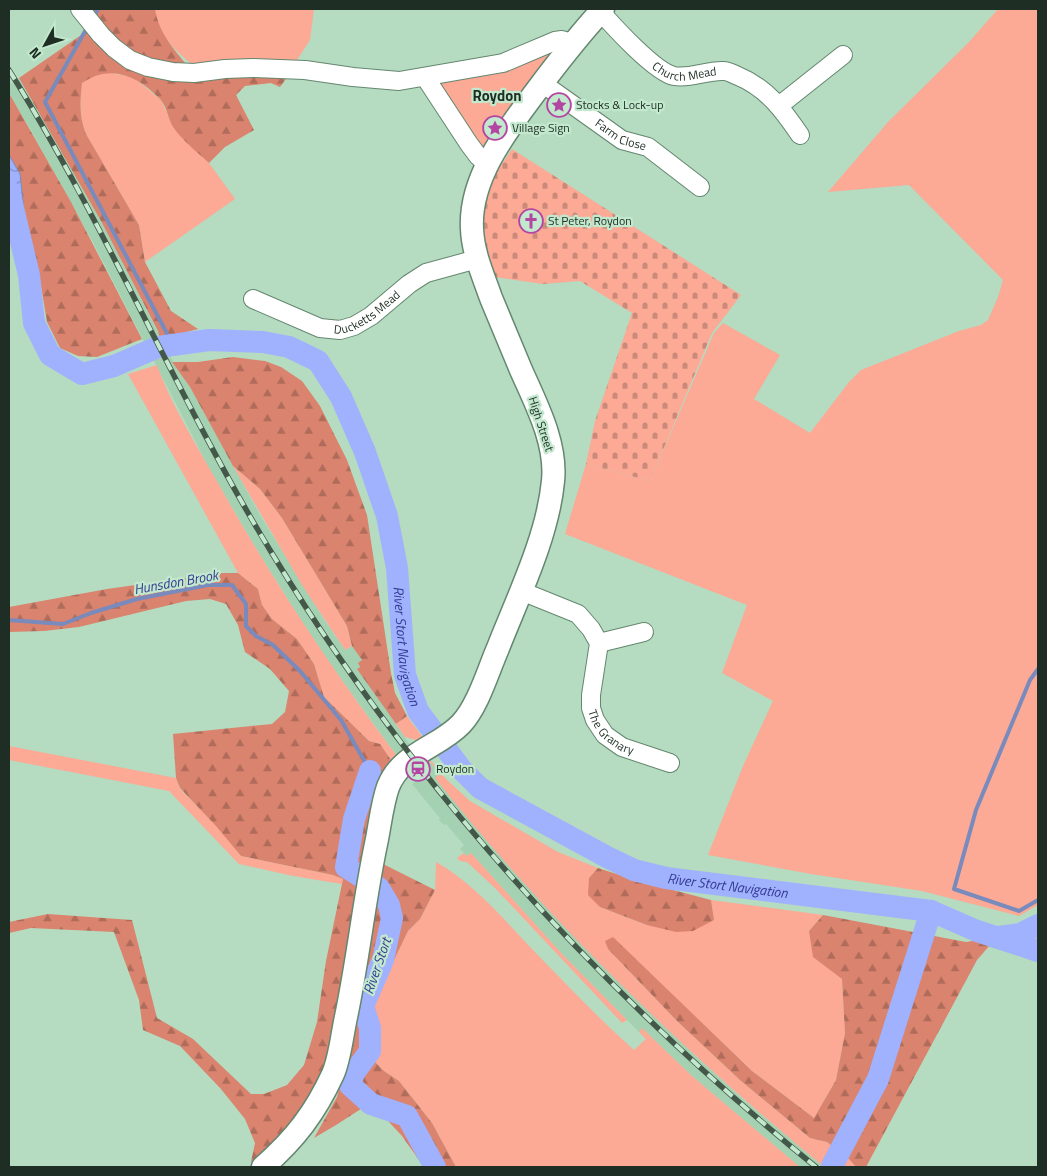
<svg xmlns="http://www.w3.org/2000/svg" width="1047" height="1176" font-family="'Titillium Web',sans-serif">
<defs>
<pattern id="forest-firs" width="22" height="20" patternUnits="userSpaceOnUse" patternTransform="scale(1.25)"><rect width="22" height="20" fill="#da836e"/><path d="M5 1l3.5 6h-7zM16 11l3.5 6h-7z" fill="#b06c5a"/></pattern>
<pattern id="cemetery-stones" width="16" height="16" patternUnits="userSpaceOnUse" patternTransform="scale(1.25)"><rect width="16" height="16" fill="#fca995"/><path d="M2 7V4a2 2 0 0 1 4 0v3zM10 15v-3a2 2 0 0 1 4 0v3z" fill="#cb8a79"/></pattern>
<pattern id="water-waves" width="16" height="10" patternUnits="userSpaceOnUse" patternTransform="scale(1.25)"><rect width="16" height="10" fill="#a0b1fe"/><path d="M0 5q4-4 8 0t8 0" fill="none" stroke="#8290cd"/></pattern>
</defs>
<rect width="100%" height="100%" fill="#b5dbc0"/>
<g fill="#a4d1b1">
<path d="M19,78L101,221L177,369L190,387L260,515L325,621L345,650L352,646L362,660L358,669L411,746L397,756L329,662L299,617L256,548L209,468L95,246L33,134L9,93V85Z"/>
<path d="M426,757L440,775L436,778L493,847L613,976L702,1062L745,1101L824,1167H800L692,1076L643,1029L639,1032L563,955L471,853L467,856L460,849L464,845L446,824L444,825L439,820L440,818L412,784L415,782L408,773Z"/>
</g>
<g fill="#fca995">
<path d="M155,9H314L310,40L297,60L248,59L219,61L195,67C174,49 159,37 155,9Z"/>
<path d="M998,9H1038V905L1019,916L922,891L811,874L708,855L743,766L773,701L722,673L747,605L565,534L586,464L650,481L714,333L723,323L780,355L754,399L810,433L849,382L861,370L959,331L981,325L988,320L998,297L1003,280L909,185L828,192L888,122L969,42Z"/>
<path d="M553,50L492,135L484,153L436,86L438,79Z"/>
<path d="M106,72L133,77L161,100L174,128L209,163L235,199L145,262L139,225L86,134C79,116 80,101 82,83L93,75Z"/>
<path d="M157,365C171,404 197,446 218,483C271,578 331,668 397,756L391,760L380,744L369,741L324,697L314,664L297,639L272,619L262,605L258,589L238,573L128,374Z"/>
<path d="M233,466L260,489L282,518L347,626L352,646L345,650L302,585Z"/>
<path d="M407,716L424,739L416,740L405,737L396,724Z"/>
<path d="M9,746L176,778L180,789L217,826L241,856L333,875L343,879L342,884L293,876L239,864L169,791L9,760Z"/>
<path d="M426,757H428L446,779L470,801L558,852L598,868L589,878L600,907L647,925L714,920L711,900L823,915L809,931L842,979L845,1033L836,1080L814,1118L752,1071L704,1025L608,949L677,1021L740,1080L810,1138L827,1142L849,1159L856,1167H824C683,1051 549,922 435,778L440,774Z"/>
<path d="M464,853L467,856L471,853L563,955L627,1020L622,1023L496,889L467,862L460,861L457,858Z"/>
<path d="M436,862C473,883 502,917 531,948C565,983 598,1018 634,1050L646,1039L639,1032L642,1028L692,1076L800,1167H456L432,1123L399,1081L384,1071L375,1062L373,1047L374,1008L381,987L408,931L420,919L435,890Z"/>
</g>
<g fill="url(#forest-firs)">
<path d="M87,9H155C159,35 177,53 194,73L294,68L280,87L271,83L245,86L236,95L254,130L225,147L209,163C198,153 181,139 173,127C168,119 167,106 160,99C138,76 111,63 82,83C80,102 79,116 86,134L139,225L145,262L171,311L198,329L160,339L158,331L101,221L19,78L100,22Z"/>
<path d="M9,93L71,202L142,339L97,357L78,356L60,348L47,322L39,274L25,221L20,174L9,155Z"/>
<path d="M233,357L265,361L281,367L302,381L320,406L347,460L367,515L391,673L395,693L407,716L396,724L357,669L360,667L358,663L362,660L352,646L347,626L282,518L260,489L233,466L190,387L172,362H198Z"/>
<path d="M221,573H238L258,589L262,605L272,619L297,639L314,664L324,697L369,741L380,744L391,760L376,783L371,803L360,874L327,1063L313,1094L297,1118L251,1162L255,1143L245,1119L221,1089L180,1046L143,1030L139,1000L114,932L31,928L9,933V922L48,914L132,920L157,1018L193,1039L251,1094H264L287,1085L304,1065L317,1022L326,961L343,879L333,875L241,856L216,826L180,788L176,778L173,734L272,724L285,712L289,691L270,669L245,652L238,625L226,604L210,599L186,601L79,627L44,631L9,632V607L107,589Z"/>
<path d="M375,860L435,890L420,919L408,931L381,987L374,1007L373,1047L375,1062L384,1071L399,1081L432,1123L456,1167H424L402,1136L378,1110L367,1105L336,1125L314,1138L337,1097L347,1059Z"/>
<path d="M598,868L635,880L711,900L714,920L693,931L676,932L647,925L600,907L588,895L589,878Z"/>
<path d="M823,915L966,942L997,937L977,960L866,1167H856L849,1159L827,1142L810,1138L740,1080L677,1021L608,949L605,941L613,937L752,1071L814,1118L836,1080L845,1033L842,979L813,957L809,931Z"/>
</g>
<path fill="url(#cemetery-stones)" d="M512,149L741,295L712,333L650,481L586,464L595,421L632,313L580,281L543,284L494,277L484,255L481,212L493,177Z"/>
<path fill="url(#water-waves)" stroke="#798abd" d="M9,155L20,174L25,221L9,223Z"/>
<g fill="none" stroke-linecap="round" stroke-linejoin="round">
<g stroke="#798abd" stroke-width="4">
<path d="M93,18L98,9"/>
<path d="M88,26L45,102L173,345"/>
<path d="M9,620L63,624L91,613L137,599L208,585H232L246,604V626L256,636L273,645L300,671L341,720L370,771"/>
<path d="M1038,669L1030,680L976,810L954,889L1019,911L1038,900"/>
</g>
<g stroke="#a0b1fe" stroke-width="22">
<path id="s1" d="M9,191L29,275L34,323L50,355L82,374L114,366L158,347L209,340L263,342L289,347L318,361L341,397L365,452L387,516L397,568L405,675L418,711L462,770L480,788L607,857L634,870L666,878L931,911L977,931L1038,951"/>
<path d="M370,771L354,819L346,867L379,888L389,905L392,918L383,960L363,1006L370,1028V1051L354,1073L350,1085L371,1104L407,1116L435,1167"/>
<path d="M998,937L1020,934L1038,925"/>
<path d="M832,1166L878,1079L931,911"/>
</g>
<g stroke="#64876f" stroke-width="20">
<g id="minor">
<path d="M80,9L101,35L114,48L130,60L148,67L173,72L194,73L225,69L253,68L305,70L353,77L399,81L503,63L555,41L562,40L572,43"/>
<path id="s2" d="M600,11C614,27 655,72 674,76C691,79 707,70 724,71C728,71 733,74 738,76C767,88 783,110 800,135"/>
<path d="M425,77L469,144L478,156L488,165"/>
<path id="s3" d="M542,83L622,140L648,147L700,187"/>
<path d="M780,105L843,55"/>
<path id="s4" d="M253,299L320,328L340,330L354,326L371,316L409,284L426,273L477,259"/>
<path id="s5" d="M521,591L578,614L591,629L599,643L591,695V708L595,720L605,735L622,747L670,763"/>
<path d="M599,643L644,632"/>
</g>
</g>
<g stroke="#64876f" stroke-width="25">
<path id="major" d="M263,1167C295,1139 315,1113 333,1074C340,1058 342,1035 346,1017C358,960 364,901 376,844C380,825 382,804 388,787C401,753 438,748 461,724C478,706 488,671 498,648C518,597 548,536 553,481C557,443 536,404 521,370C511,346 501,322 491,298C483,275 473,253 472,229C469,177 508,129 537,90C558,62 579,35 603,9"/>
</g>
<use href="#minor" stroke="#fff" stroke-width="18"/>
<use href="#major" stroke="#fff" stroke-width="22"/>
<g stroke="#44584a" stroke-width="5.5">
<path id="rail" d="M9,70C107,227 177,398 273,555C416,790 603,994 816,1167"/>
</g>
<use href="#rail" stroke="#c2e8cd" stroke-width="4" stroke-dasharray="11" stroke-linecap="butt"/>
</g>
<defs>
<g id="sight-ring" transform="scale(1.25)"><circle r="9.5" fill="#c2e8cd" stroke="#b445a3" stroke-width="1.5"/><path d="M0-6L1.8-2.2L6-1.7L2.9 1.2L3.7 5.4L0 3.3L-3.7 5.4L-2.9 1.2L-6-1.7L-1.8-2.2Z" fill="#b445a3"/></g>
<g id="church-ring" transform="scale(1.25)"><circle r="9.5" fill="#c2e8cd" stroke="#b445a3" stroke-width="1.5"/><path d="M-1.2-6h2.4v3.5h3.3v2.4h-3.3V6h-2.4V-.1h-3.3v-2.4h3.3Z" fill="#b445a3"/></g>
<g id="station-ring" transform="scale(1.25)"><circle r="9.5" fill="#c2e8cd" stroke="#b445a3" stroke-width="1.5"/><path d="M-3-6H3Q5-6 5-4V2Q5 4 3 4L4.5 6H3L1.5 4h-3L-3 6H-4.5L-3 4Q-5 4-5 2V-4Q-5-6-3-6ZM-3.5-4v3h7v-3ZM-3.5 1v1.5H-2V1ZM2 1v1.5H3.5V1Z" fill="#b445a3"/></g>
</defs>
<g fill-rule="evenodd">
<use href="#sight-ring" x="559" y="105"/>
<use href="#sight-ring" x="495" y="128"/>
<use href="#church-ring" x="531" y="221"/>
<use href="#station-ring" x="418" y="769"/>
</g>
<g text-anchor="middle" stroke-width="4.5" stroke-linejoin="round" paint-order="stroke">
<g font-size="12" fill="#1f2e24" stroke="#c2e8cd">
<text dy="4" stroke="none"><textPath href="#s2" startOffset="109">Church Mead</textPath></text>
<text dy="4" stroke="none"><textPath href="#s3" startOffset="95">Farm Close</textPath></text>
<text dy="4" stroke="none"><textPath href="#s4" startOffset="125">Ducketts Mead</textPath></text>
<text transform="translate(541 424) rotate(72)" y="4">High Street</text>
<text dy="4" stroke="none"><textPath href="#s5" startOffset="196">The Granary</textPath></text>
</g>
<g font-size="12" fill="#1f2e24" stroke="#c2e8cd" text-anchor="start">
<text x="576" y="109">Stocks &amp; Lock-up</text>
<text x="512" y="132">Village Sign</text>
<text x="548" y="225">St Peter, Roydon</text>
<text x="436" y="773">Roydon</text>
</g>
<g font-size="14" font-style="italic" fill="#333b92" stroke="#c2e8cd">
<text transform="translate(176 582) rotate(-10)" y="5">Hunsdon Brook</text>
<text dy="5" stroke="none"><textPath href="#s1" startOffset="755">River Stort Navigation</textPath></text>
<text dy="5" stroke="none"><textPath href="#s1" startOffset="1190">River Stort Navigation</textPath></text>
<text transform="translate(377 966) rotate(-71)" y="5">River Stort</text>
</g>
<g font-size="15" font-weight="bold" fill="#1f2e24" stroke="#c2e8cd">
<text x="497" y="101">Roydon</text>
</g>
</g>
<rect width="1047" height="1176" fill="none" stroke="#1f2e24" stroke-width="20"/>
<g transform="translate(45 45) rotate(230)" stroke="#c2e8cd" stroke-width="4" paint-order="stroke">
<path d="M0-4L9 19L0 12L-9 19Z" fill="#1f2e24"/>
<text y="-8" font-size="14" font-weight="bold" text-anchor="middle" fill="#1f2e24">N</text>
</g>
</svg>
